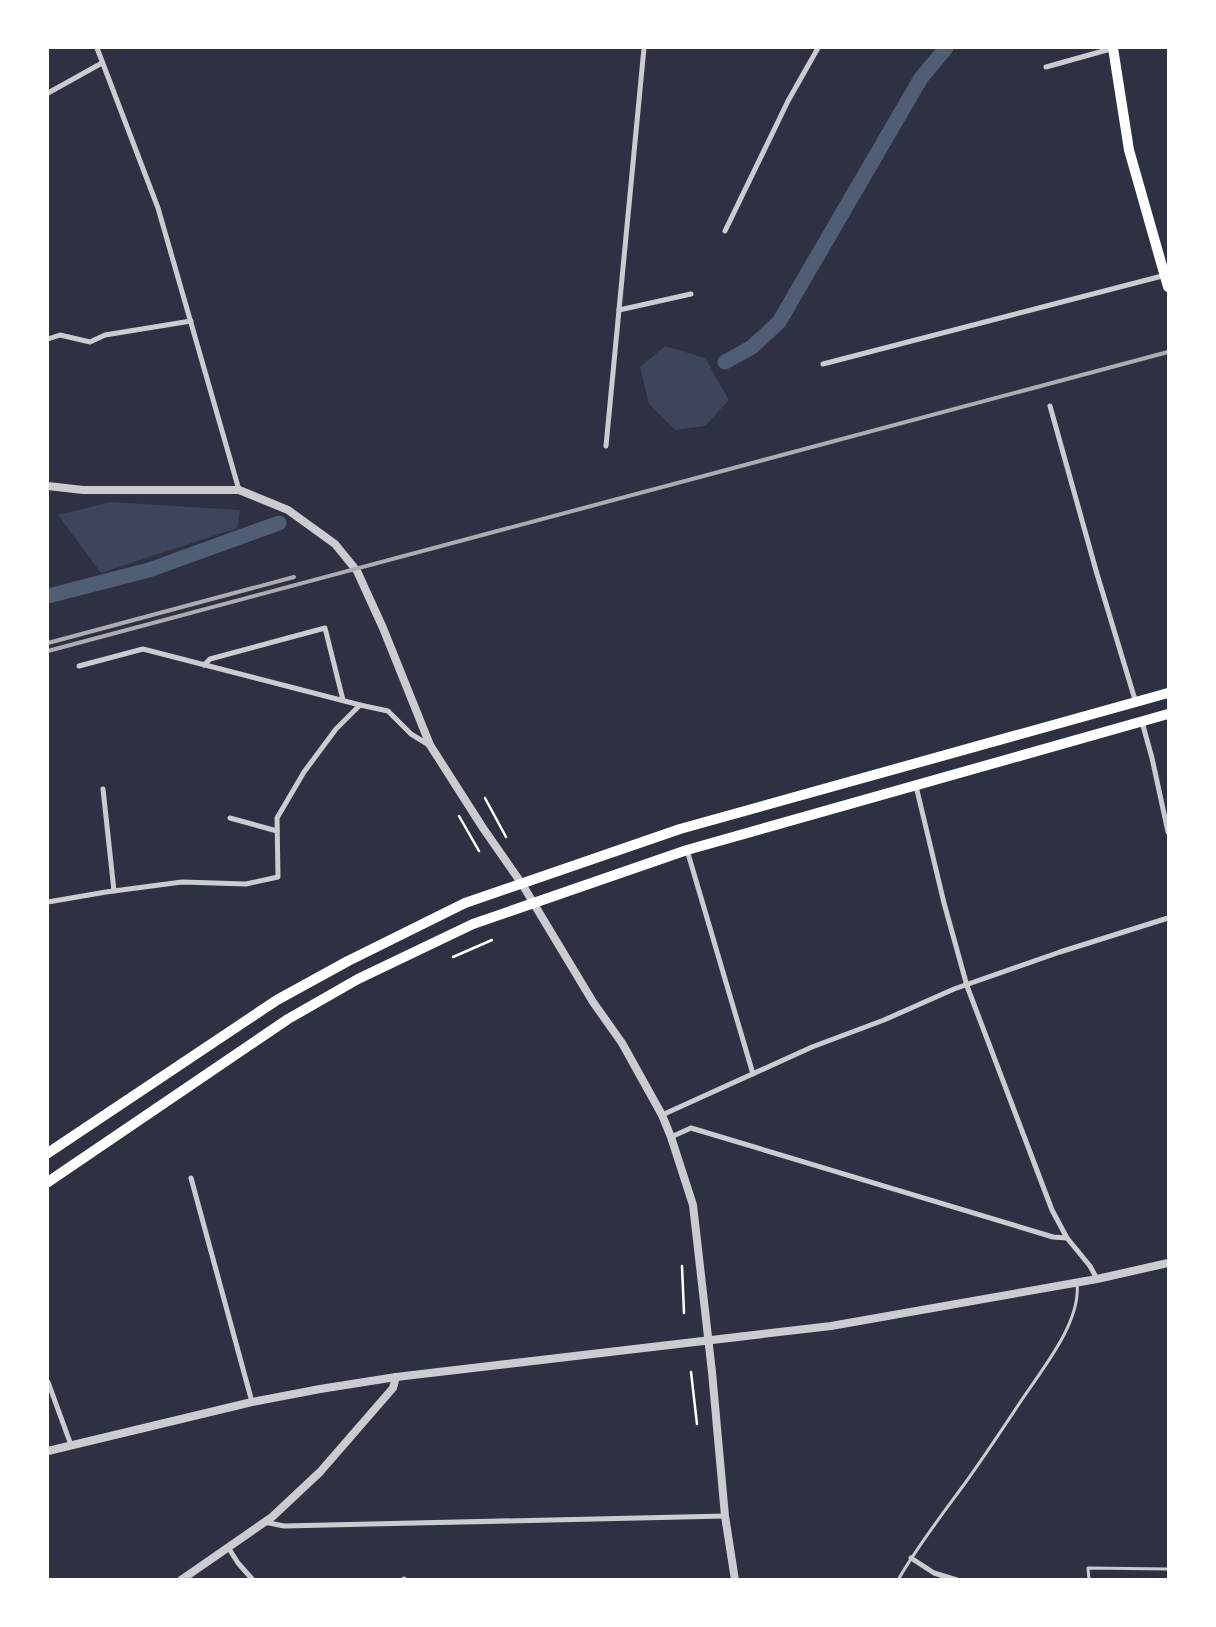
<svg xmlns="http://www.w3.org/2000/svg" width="1216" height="1627" font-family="Poppins,sans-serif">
<rect width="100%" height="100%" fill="#2d3142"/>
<g fill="#3c4559">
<path d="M665,346L705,358L729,400L705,426L675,430L649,404L640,367Z"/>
<path d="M110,502L240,510L237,528L101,573L58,515Z"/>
</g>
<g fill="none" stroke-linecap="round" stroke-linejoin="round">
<g stroke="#4f5d75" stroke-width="15">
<path d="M725,362L752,347L779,322L921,78L946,48"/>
<path d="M48,596L149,570L279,523"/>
</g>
<g stroke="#fff" stroke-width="2.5">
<path d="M485,798L506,837"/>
<path d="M459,816L479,851"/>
<path d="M453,957L492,940"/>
<path d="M682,1266L684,1313"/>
<path d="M691,1372L697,1424"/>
</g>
<g stroke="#caccd0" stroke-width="3">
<path d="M898,1580C917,1547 940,1517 963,1486C984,1457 1003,1428 1023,1398C1043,1368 1081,1322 1077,1284"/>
<path d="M1089,1580L1088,1568L1168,1569"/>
</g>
<g stroke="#caccd0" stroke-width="5">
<path d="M97,48L158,208L239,490"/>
<path d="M1046,67L1114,48"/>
<path d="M48,93L102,63"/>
<path d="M725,231L788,101L818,48"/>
<path d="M619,310L691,294"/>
<path d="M48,339L60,335L90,342L105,335L191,321"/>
<path d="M823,364L1166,275"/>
<path d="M1050,406L1097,574L1136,703"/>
<path d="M606,446L644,48"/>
<path d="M204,665L210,659L325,628L343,700"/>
<path d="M79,666L143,649L360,705"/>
<path d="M1142,722L1152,758L1168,832"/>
<path d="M916,786L944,903L967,986L1052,1210L1067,1238L1090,1266L1097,1279"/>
<path d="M103,789L114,891"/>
<path d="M230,818L277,831"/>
<path d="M687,850L753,1074"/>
<path d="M48,902L106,892L182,882L246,884L278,877L277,818L304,772L336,729L360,705L388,711L411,734L429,745"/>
<path d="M662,1115L812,1047L884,1020L954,989L1060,952L1168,918"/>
<path d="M671,1137L691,1128L1053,1237L1067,1238"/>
<path d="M191,1178L252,1402"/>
<path d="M48,1382L71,1445"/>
<path d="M264,1522L284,1526L725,1516"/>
<path d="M228,1547L238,1563L253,1580"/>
<path d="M911,1558L934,1573L957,1580"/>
<path d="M404,1579V1580"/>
</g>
<g stroke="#caccd0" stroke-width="8">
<path d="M48,486L83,490H239L288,510L335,544L357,571L383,628L430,745L483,828L522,884L593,1002L622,1043L662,1115L671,1137L693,1205L712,1372L725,1516L735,1580"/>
<path d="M48,1451L252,1402L320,1389L396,1377L831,1326L1097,1279L1168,1263"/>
<path d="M181,1580L272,1517L320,1472L393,1388L396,1377"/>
</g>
<g stroke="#fff" stroke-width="10">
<path d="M1113,48L1129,150L1168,287"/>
<path d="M48,1153L277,1000L348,961L465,903L680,829L1168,693"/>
<path d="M48,1182L288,1019L358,979L473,924L687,850L1168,714"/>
</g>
<g stroke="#abadb3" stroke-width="4">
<path d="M48,643L294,577"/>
<path d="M48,651L1168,352"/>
</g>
</g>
<rect width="1216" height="1627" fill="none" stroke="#ffffff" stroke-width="98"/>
</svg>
